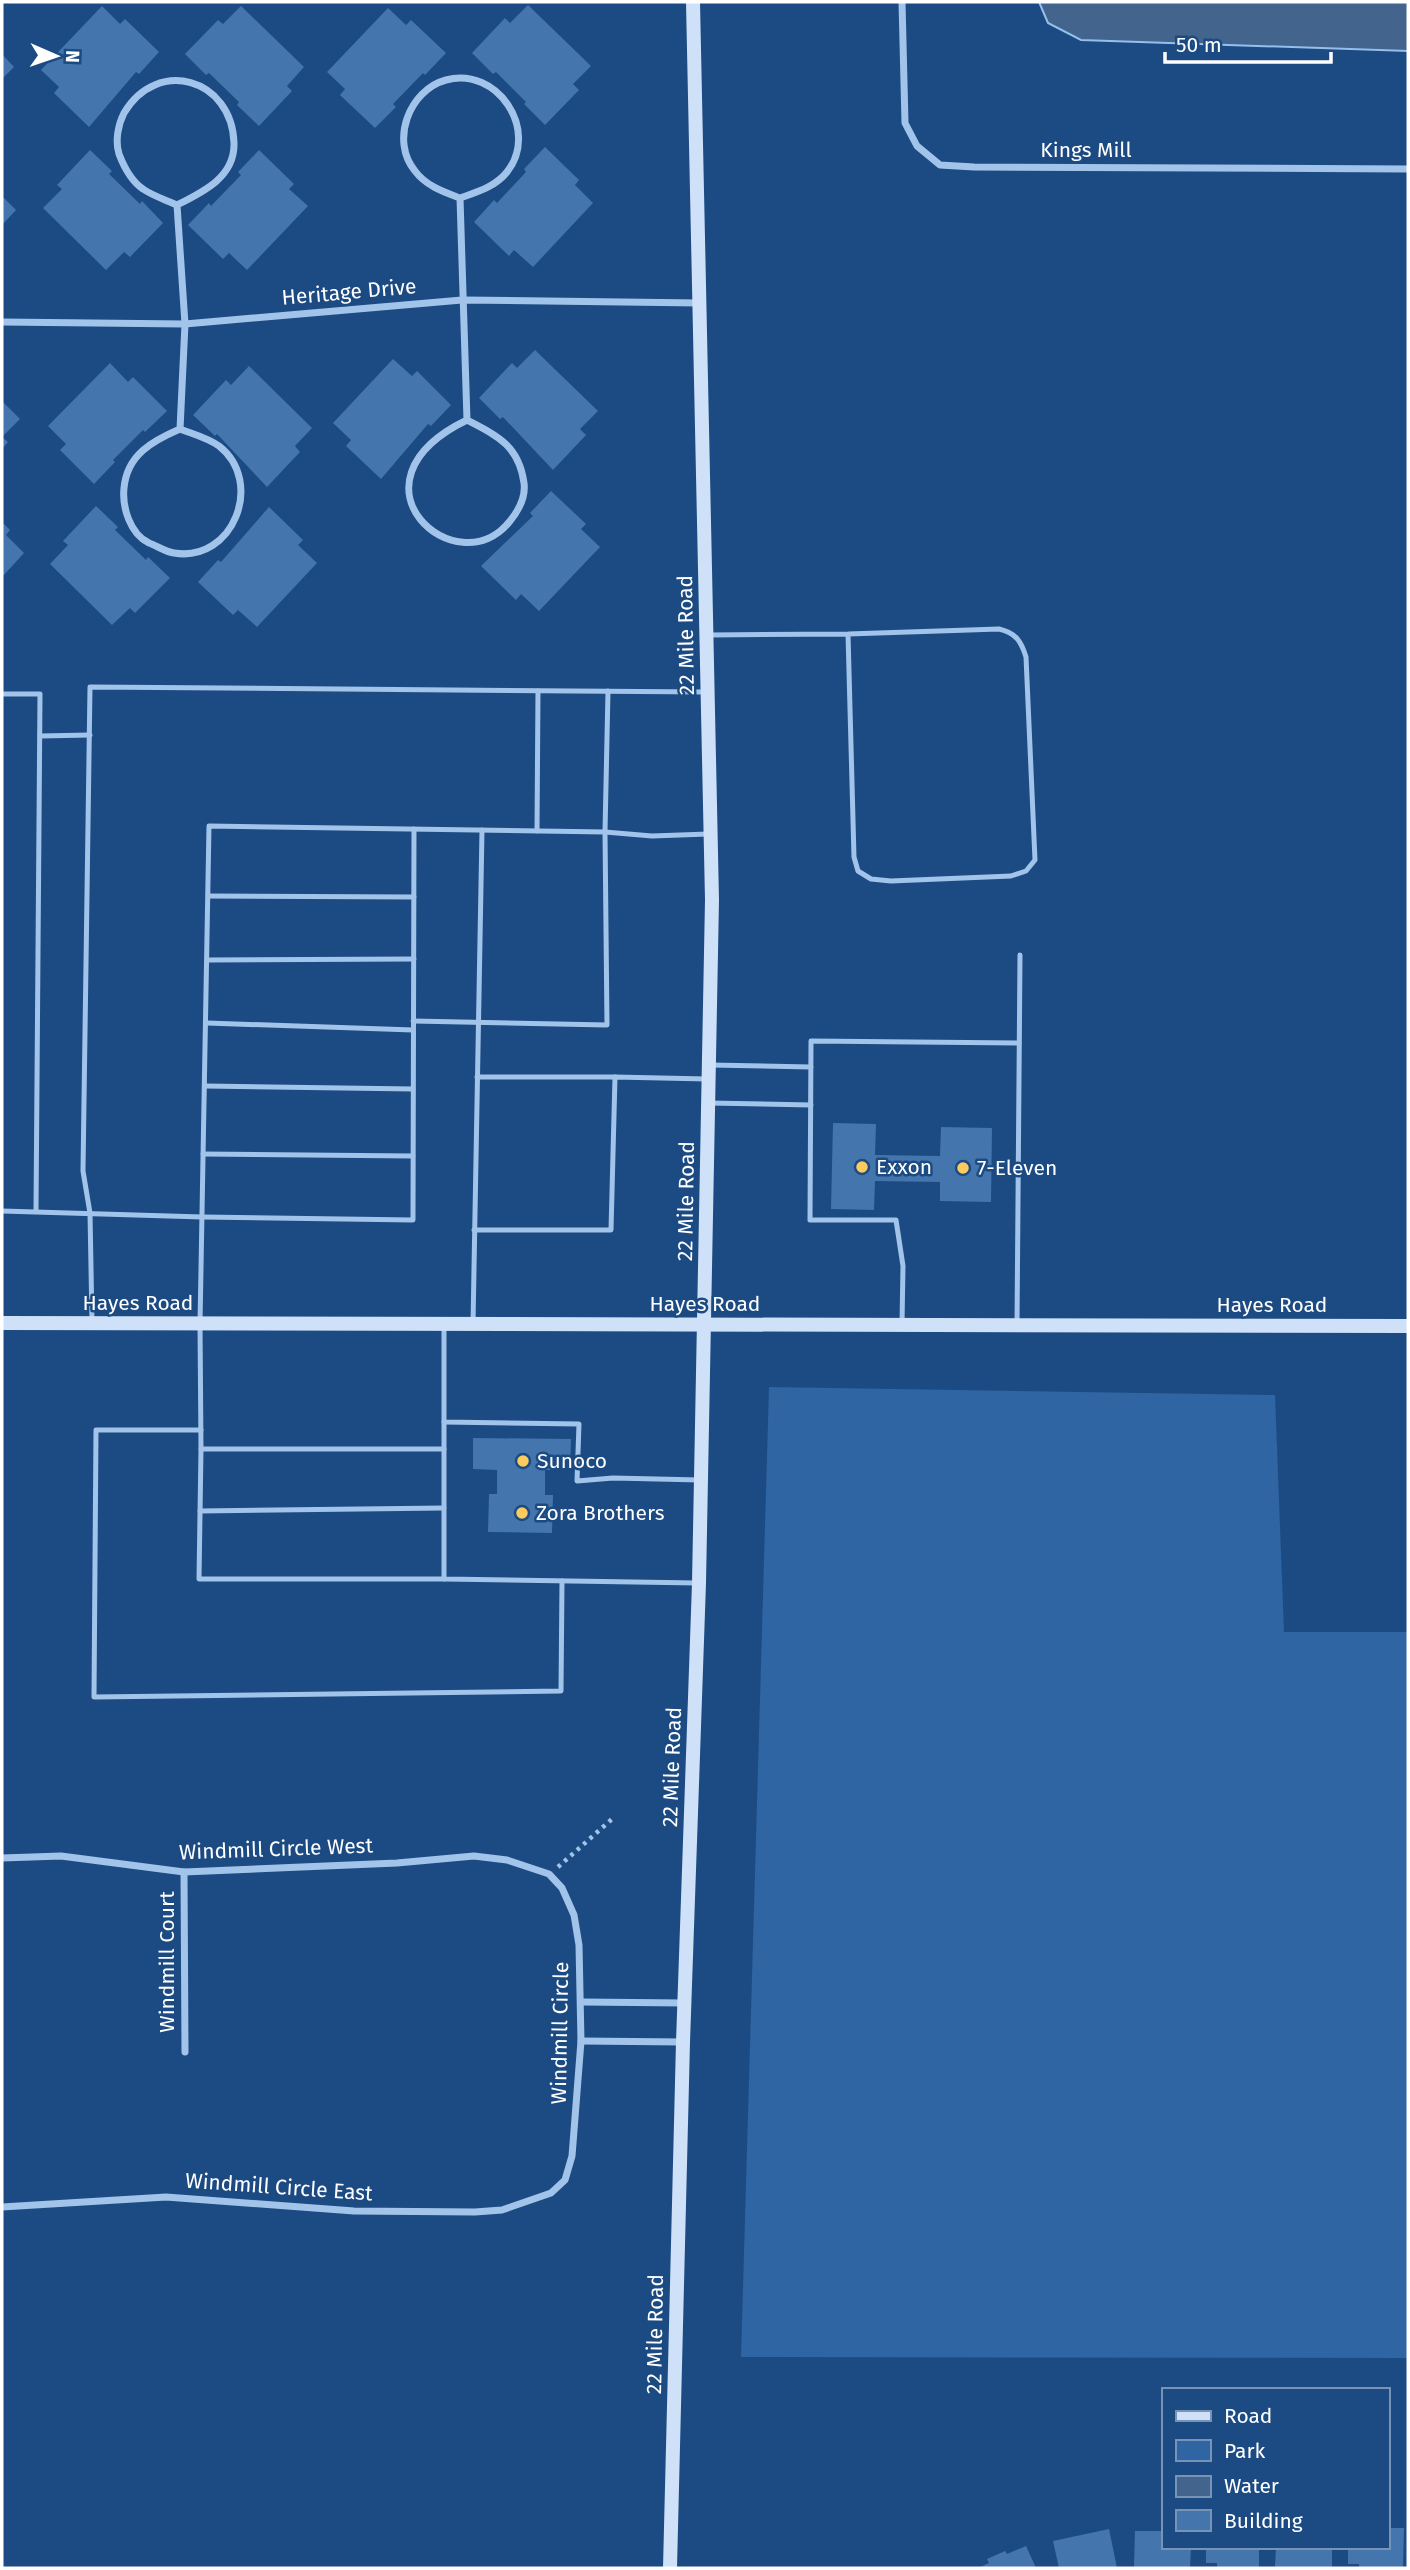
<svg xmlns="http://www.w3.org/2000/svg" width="1410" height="2570" font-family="'Fira Sans',sans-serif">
<rect width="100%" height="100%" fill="#1c4b83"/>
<path fill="#2f65a2" d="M769,1387L1275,1395L1284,1632H1408V2358L741,2357Z"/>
<path fill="#42648d" stroke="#95bfec" stroke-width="2" d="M1039,2H1408V51L1081,40L1048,23Z"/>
<g fill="#4475ac">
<path d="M528,5L591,66L573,84L579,90L545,125L524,104L526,102L496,72L493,74L472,53L505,18L510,23Z"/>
<path d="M102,6L120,24L125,19L159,52L139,74L136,72L89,127L54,93L59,87L41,70Z"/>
<path d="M241,6L304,67L287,86L292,91L259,126L237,105L239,102L209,73L206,75L185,54L218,20L223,24Z"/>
<path d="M388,8L406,25L411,20L446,53L425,75L423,73L393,104L396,107L375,128L340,95L345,89L327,72Z"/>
<path d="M2,54L14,67L2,79Z"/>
<path d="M545,147L579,180L575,185L593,203L533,267L514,250L509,256L474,222L494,200L497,203L526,172L524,169Z"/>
<path d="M90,150L112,171L109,174L140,204L142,201L163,223L130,257L124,252L106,270L43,208L62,189L57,185Z"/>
<path d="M259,150L294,184L289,189L308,206L247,270L229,253L223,259L188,225L209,203L211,206L241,175L238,172Z"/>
<path d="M2,196L16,210L2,225Z"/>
<path d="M535,350L598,411L580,429L586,435L553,470L503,417L500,419L479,398L512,363L517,368Z"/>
<path d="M393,359L412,376L417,371L451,405L431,426L428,424L381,479L346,446L351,440L333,423Z"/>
<path d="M110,363L128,382L133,377L167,411L145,432L143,430L113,460L115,462L94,484L60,450L66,444L48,426Z"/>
<path d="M249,366L312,428L295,446L300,452L267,487L217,434L215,436L193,415L226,380L231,385Z"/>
<path d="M2,401L20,419L2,437L8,442L2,449Z"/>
<path d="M551,491L586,524L581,529L600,547L539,611L521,594L516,600L481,566L533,516L530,513Z"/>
<path d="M96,506L118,527L115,530L146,560L148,557L170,578L135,613L130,608L112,625L50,564L68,545L63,541Z"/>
<path d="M269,507L303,540L298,545L317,563L257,627L238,610L233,615L198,582L218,560L221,562Z"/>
<path d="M2,522L10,530L6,535L24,553L2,577Z"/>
<path d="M833,1123L876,1124L875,1155L940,1156L941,1127L992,1128L991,1202L940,1201V1182L875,1181L874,1210L831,1209Z"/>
<path d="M473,1438L571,1439L570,1470H545V1495H553L552,1533L488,1532L489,1494H497V1470L473,1469Z"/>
<path d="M1387,2528H1404L1403,2568H1359V2564H1348V2547H1387Z"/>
<path d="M1109,2529L1117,2568H1059L1053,2541Z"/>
<path d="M1135,2531H1163V2547H1191L1190,2568L1134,2567Z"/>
<path d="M1026,2546L1036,2568H978L989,2563L987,2559L1005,2551L1007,2554Z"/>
<path d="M1206,2547H1259V2568L1217,2567V2563H1206Z"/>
<path d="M1276,2547H1332V2568L1275,2567Z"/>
</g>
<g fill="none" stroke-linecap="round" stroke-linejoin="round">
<path stroke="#a2c4ea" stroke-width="4.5" stroke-dasharray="3.5 5" stroke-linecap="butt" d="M558,1867L612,1819"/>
<g stroke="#a2c4ea" stroke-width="5">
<path d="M708,635L848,634L999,629C1016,633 1021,641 1026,657L1035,860L1026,871L1011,876L891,881L871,879L858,871L854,857L848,634"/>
<path d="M2,694H40L36,1211"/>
<path d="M40,736L90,735"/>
<path d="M537,831L538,691"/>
<path d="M208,896L414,897"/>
<path d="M207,960L414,959"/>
<path d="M413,1021L607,1025L605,832L608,691"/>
<path d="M207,1023L413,1030"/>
<path d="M710,1065L811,1067"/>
<path d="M477,1077H615"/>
<path d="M205,1086L413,1089"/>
<path d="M709,1103L811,1105"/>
<path d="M203,1154L413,1156"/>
<path d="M2,1211L202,1217L413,1220L414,829"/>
<path d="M474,1230H611L615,1077L707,1079"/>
<path d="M92,1322L90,1213L83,1171L90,687L705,692"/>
<path d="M473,1324L482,830"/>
<path d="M902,1324L903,1266L896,1220H810L811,1041L1019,1043"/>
<path d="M444,1325V1422L579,1424L577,1481L613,1478L700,1480"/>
<path d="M1017,1325L1020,955"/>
<path d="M444,1422V1579L697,1583"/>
<path d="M201,1430H96L94,1697L561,1691L562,1581"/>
<path d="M201,1449L199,1579H444"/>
<path d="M444,1449H201L200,1324L209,826L605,832L652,836L708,834"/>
<path d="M200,1511L444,1508"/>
</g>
<g stroke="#a2c4ea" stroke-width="7">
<path d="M902,2L905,123L917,146L940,165L974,167L1408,169"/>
<path d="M460,198C444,192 426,186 415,171C390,141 409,90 446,80C497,66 540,130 507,172C495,187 477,192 460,198L467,420C337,483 458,588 510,521C519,510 526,498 524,483C519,446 498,436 467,420"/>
<path d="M177,205C166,200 153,196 143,189C131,181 124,167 119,154C115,141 118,125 124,113C157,57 232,78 234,143C235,177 203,192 177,205L185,324L180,429C152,441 127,455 124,488C122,507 130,534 149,543C157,546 166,552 174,553C233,563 265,482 219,446C208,438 193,434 180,429"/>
<path d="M2,322L185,324L462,300L699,303"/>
<path d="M2,1858L61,1856L184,1872L397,1863L474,1856L507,1860L549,1874L562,1888L574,1915L579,1945L581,2041L572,2156L565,2180L551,2193L502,2210L475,2212L354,2211L166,2197L2,2207"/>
<path d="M184,1872L185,2052"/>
<path d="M582,2002L684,2003"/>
<path d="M581,2041L683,2042"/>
</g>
<g stroke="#cee1f8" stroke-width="14">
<path d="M2,1323L1408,1326"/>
<path d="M670,2568L683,2042L699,1583L712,900L693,2"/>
</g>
</g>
<g fill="#fbcb60" stroke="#1c4b83" stroke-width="2.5">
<circle cx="862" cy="1167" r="7"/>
<circle cx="963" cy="1168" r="7"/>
<circle cx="523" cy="1461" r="7"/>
<circle cx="522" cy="1513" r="7"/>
</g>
<g text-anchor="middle" stroke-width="5" stroke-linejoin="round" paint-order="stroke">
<g font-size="21" fill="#fff" stroke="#1c4b83">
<text x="1086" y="157">Kings Mill</text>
<text transform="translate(349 292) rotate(-5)" y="7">Heritage Drive</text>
<text transform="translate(686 635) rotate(-91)" y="7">22 Mile Road</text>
<text transform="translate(686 1201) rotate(-89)" y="7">22 Mile Road</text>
<text x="138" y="1310">Hayes Road</text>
<text x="705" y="1311">Hayes Road</text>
<text x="1272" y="1312">Hayes Road</text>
<text transform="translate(672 1767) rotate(-88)" y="7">22 Mile Road</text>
<text transform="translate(276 1849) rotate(-2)" y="7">Windmill Circle West</text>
<text transform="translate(167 1962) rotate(-90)" y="7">Windmill Court</text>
<text transform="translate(560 2033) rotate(-89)" y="7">Windmill Circle</text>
<text transform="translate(279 2187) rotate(4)" y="7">Windmill Circle East</text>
<text transform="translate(655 2334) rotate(-89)" y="7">22 Mile Road</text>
</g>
<g font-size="21" fill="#fff" stroke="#1c4b83" text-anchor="start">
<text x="876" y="1174">Exxon</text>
<text x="977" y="1175">7-Eleven</text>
<text x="537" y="1468">Sunoco</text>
<text x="536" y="1520">Zora Brothers</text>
</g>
</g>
<rect width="1410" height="2570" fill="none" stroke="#ffffff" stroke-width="7"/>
<rect x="1162" y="2388" width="228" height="161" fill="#1c4b83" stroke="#7793b5" stroke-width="2"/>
<rect x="1176" y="2411" width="35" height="10" fill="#cee1f8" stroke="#7793b5" stroke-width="2"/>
<text x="1224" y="2423" font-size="21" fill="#ffffff">Road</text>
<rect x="1176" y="2440" width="35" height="21" fill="#2f65a2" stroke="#7793b5" stroke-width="2"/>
<text x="1224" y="2458" font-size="21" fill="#ffffff">Park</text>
<rect x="1176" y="2476" width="35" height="21" fill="#42648d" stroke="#7793b5" stroke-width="2"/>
<text x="1224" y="2493" font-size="21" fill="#ffffff">Water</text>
<rect x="1176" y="2510" width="35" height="21" fill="#4475ac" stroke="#7793b5" stroke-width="2"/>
<text x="1224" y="2528" font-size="21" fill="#ffffff">Building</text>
<g transform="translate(56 56) rotate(92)" stroke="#1c4b83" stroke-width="5" paint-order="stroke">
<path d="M0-5L12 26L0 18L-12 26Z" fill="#ffffff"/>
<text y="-10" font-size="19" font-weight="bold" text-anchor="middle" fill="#ffffff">N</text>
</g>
<path d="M1165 52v10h166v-10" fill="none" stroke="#ffffff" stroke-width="3.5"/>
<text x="1176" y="52" font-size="21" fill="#ffffff" stroke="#1c4b83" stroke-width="5" paint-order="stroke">50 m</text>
</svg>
